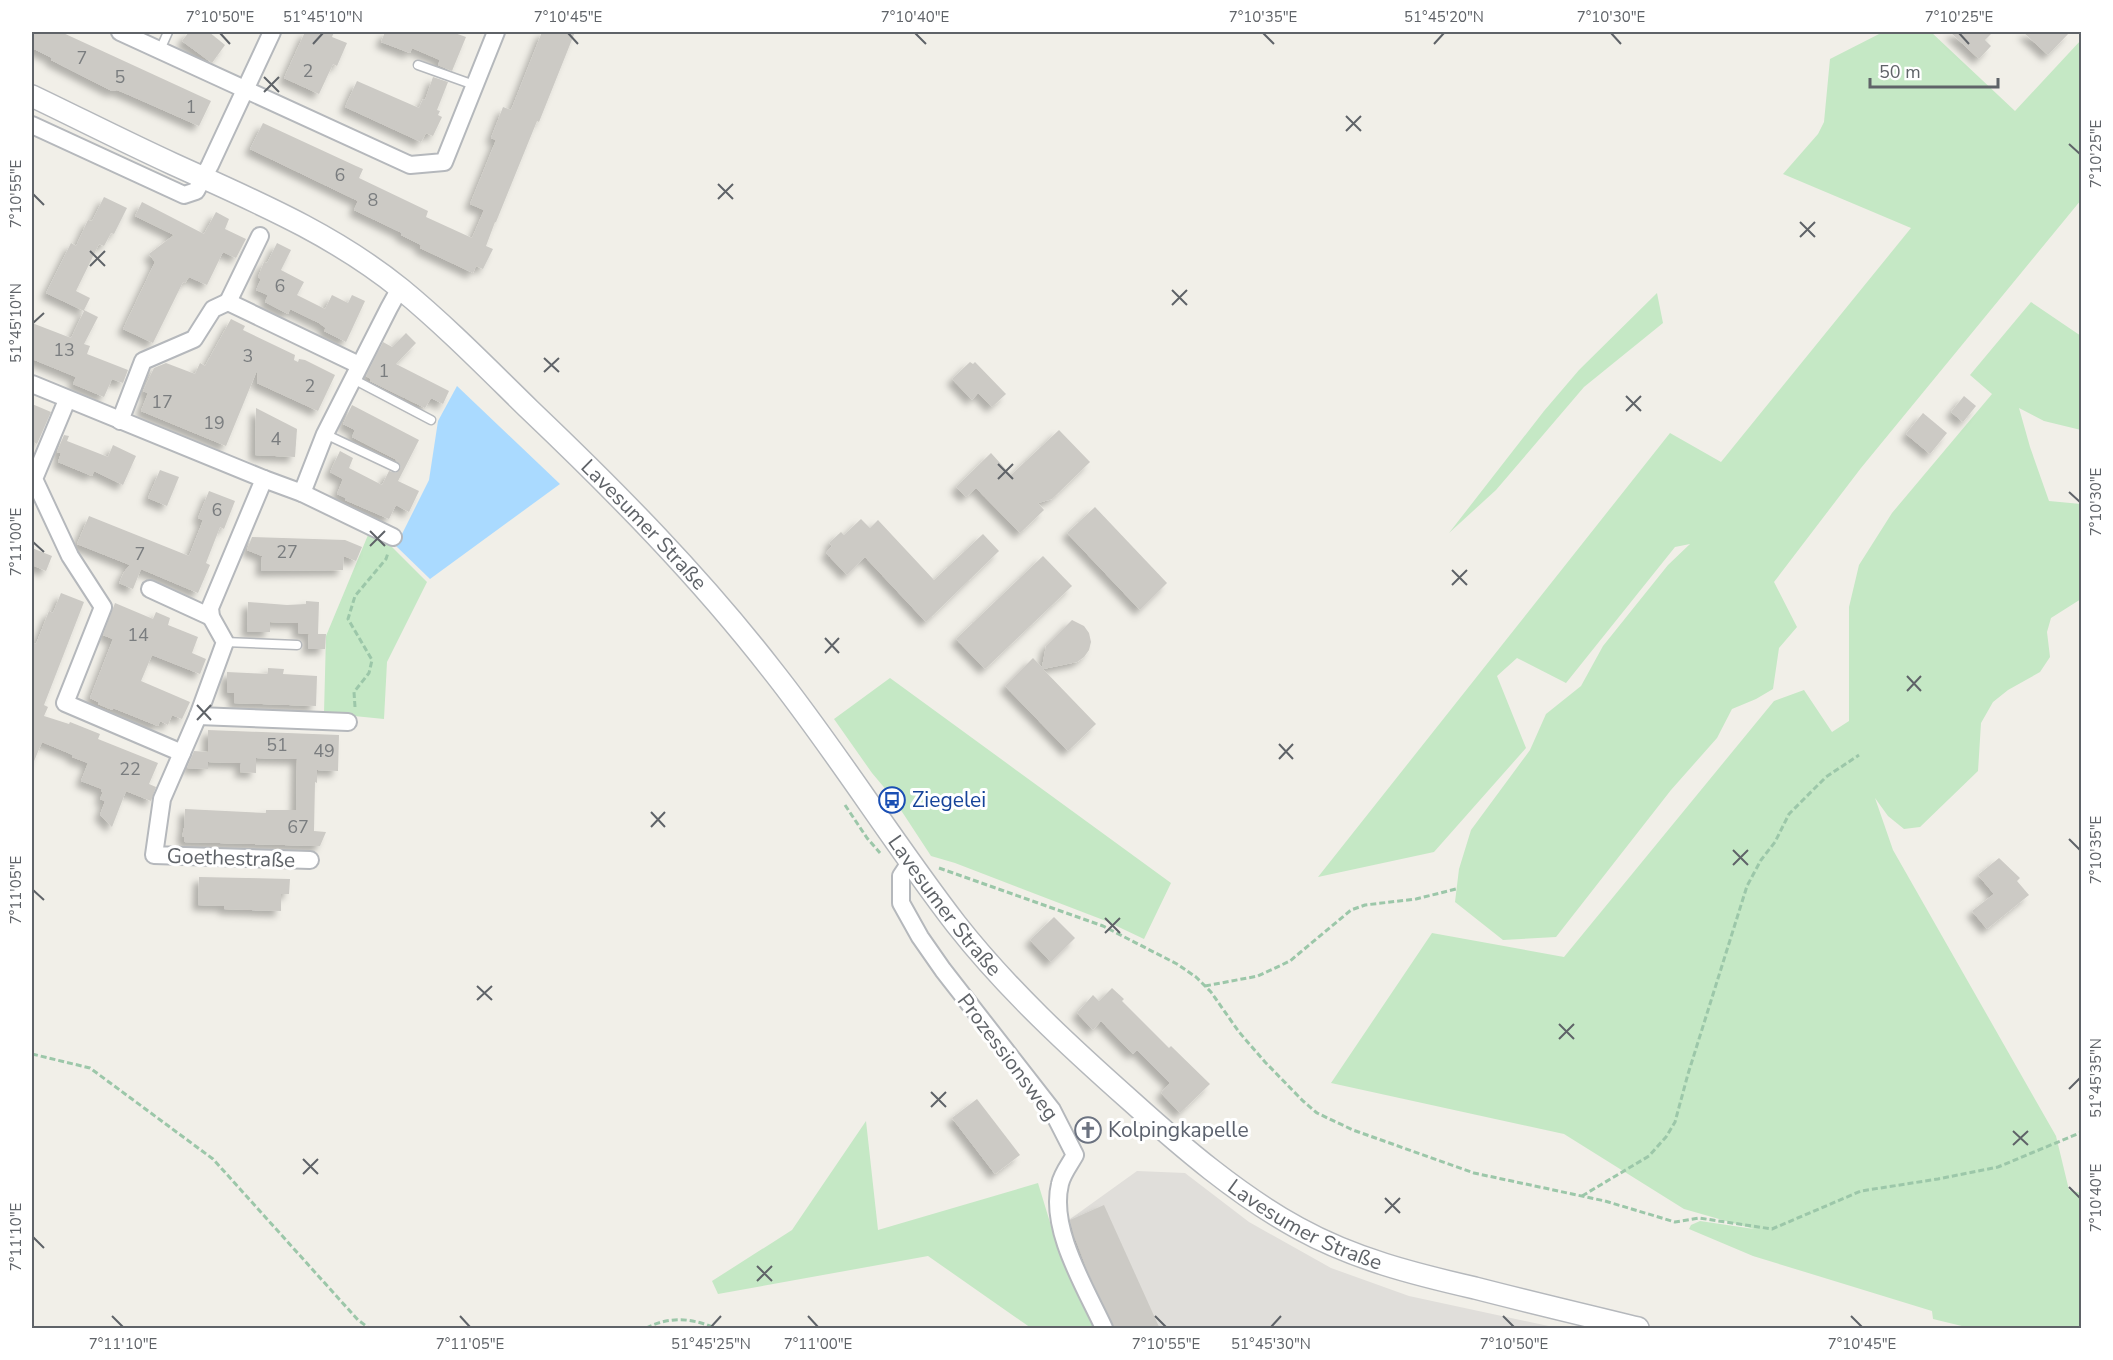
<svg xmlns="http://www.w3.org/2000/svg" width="2113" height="1360" font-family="'Nunito Sans',sans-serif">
<defs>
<filter id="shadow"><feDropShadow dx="-5.5" dy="5.5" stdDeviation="3" flood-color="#0004"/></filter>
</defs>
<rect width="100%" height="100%" fill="#f1efe8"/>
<path fill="#e0deda" d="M1137,1171L1185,1173L1249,1222L1331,1268L1409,1296L1558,1328H1114L1066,1222Z"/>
<g fill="#c5e8c5">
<path d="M1883,32H1931L2015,111L2081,40V200L1861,468L1774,582L1797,627L1779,648L1773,689L1756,699L1732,709L1717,738L1671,790L1556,937L1503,940L1455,902L1459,869L1471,830L1530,750L1546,714L1581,686L1603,646L1668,565L1690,544L1675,547L1566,683L1517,658L1497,676L1526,748L1434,852L1318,877L1670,433L1721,462L1911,228L1783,174L1818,134L1824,122L1830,59Z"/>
<path d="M1657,293L1663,323L1584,387L1496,490L1449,533L1544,411L1579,370Z"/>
<path d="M2031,302L2081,336V430L2044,421L2019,408L2030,447L2049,501L2081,504V599L2051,618L2047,632L2050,657L2040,672L2008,690L1993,702L1981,723L1978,771L1920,827L1904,829L1888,816L1875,798L1893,850L2056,1136L2069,1190L2081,1193V1328H1970L1933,1319L1932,1311L1753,1256L1689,1229L1691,1225L1700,1221L1754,1229L1684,1209L1564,1134L1331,1083L1432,933L1564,957L1774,701L1804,690L1832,732L1849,721V607L1859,565L1892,513L1992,394L1970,375Z"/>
<path d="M368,535L392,547L427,582L387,662L384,719L324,713L326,636Z"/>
<path d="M890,678L1171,883L1144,939L1106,921L955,863L931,856L893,798L872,773L834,719Z"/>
<path d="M866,1121L878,1230L1038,1183L1059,1252L1095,1328H1031L928,1256L718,1294L712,1281L792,1230Z"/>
</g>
<path fill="#aadaff" d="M457,386L560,484L430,579L396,546L429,480L438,421Z"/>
<g fill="#cccac5" filter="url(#shadow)">
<path d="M32,32H61L211,101L199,126L129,95L117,90L112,91L51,60L52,58L32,48Z"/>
<path d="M189,32H209L225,45L212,63L182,41Z"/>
<path d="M305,32H334L332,37L347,43L337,66L333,64L319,94L284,78Z"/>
<path d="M385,32H452L466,37L452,71L438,65L440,60L412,48L410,53L381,42Z"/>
<path d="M542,32H575L539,122L537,121L496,222H495L486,246L493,249L483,269L476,266L473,273L420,248L421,245L401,235L402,233L354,210L358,201L250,149L263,123L356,166L363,169L359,178L428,211L426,217L472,238L484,210L470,204L496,140L491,138L503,107L511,110Z"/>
<path d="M1950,32H1993L1985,40L1991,46L1979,59Z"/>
<path d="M2023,32H2070L2048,55Z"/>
<path d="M433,77L448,82L437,110L440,111L438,115L442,117L433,136L426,133L421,142L345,107L357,81L419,108L423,99L425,100Z"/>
<path d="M104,197L127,208L114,234L111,233L104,246L99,244L76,291L90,298L84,310L98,317L84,344L90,346L87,354L128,370L123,383L112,379L104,397L73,384L76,377L32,359V323L71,338L84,311L46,293L71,243L76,246L88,220L92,221Z"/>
<path d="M142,202L204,234L216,212L229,219L225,229L246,239L236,258L223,252L207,285L189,277L185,283L183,282L153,343L123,329L155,262L149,254L174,235L135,216Z"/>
<path d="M277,243L291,250L281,270L304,282L297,295L325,309L332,295L348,303L352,295L365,301L346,342L324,331L326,328L319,323L290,309L288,314L265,302L268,295L256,290L261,279L258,277L264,262L267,263Z"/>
<path d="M231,319L245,326L243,330L295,355L294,360L298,362L299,359L305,360L335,375L318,411L257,383L258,368L226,446L141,411L148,393L143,391L154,368L166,363L195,374L200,363L205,366Z"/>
<path d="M406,333L416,343L396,364L449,391L443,404L431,398L425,408L370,381L371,379L366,376L383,342L392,347Z"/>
<path d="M970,362L973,364L975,362L1006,394L992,407L978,393L972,400L952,379Z"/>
<path d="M1964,396L1976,406L1963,422L1951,412Z"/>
<path d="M32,404L51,412L37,444L32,441Z"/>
<path d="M352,405L419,440L398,481L419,491L409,512L396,505L389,519L345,500L346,498L337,494L343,479L330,472L340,451L353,458L349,468L382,485L389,471L396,473L401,467L395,459L352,437L355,430L343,424Z"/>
<path d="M256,408L297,429L295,457L255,455Z"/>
<path d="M1923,413L1947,433L1930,454L1906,434Z"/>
<path d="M1059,430L1090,462L1052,499L1038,503L1044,510L1020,533L976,488L966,497L956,487L991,453L1011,475Z"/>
<path d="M64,435L69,436L67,441L108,457L113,445L136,456L123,485L94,471L92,476L58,462L61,453L57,452Z"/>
<path d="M160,470L179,477L167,506L148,498Z"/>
<path d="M209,491L235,501L224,529L220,527L206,563L210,565L198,593L141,569L133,589L119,583L124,572L130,565L77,544L89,516L189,556L203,520L198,518Z"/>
<path d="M1095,507L1167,583L1140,610L1067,533Z"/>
<path d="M861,519L870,528L878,520L934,580L983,534L999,551L926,622L865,557L847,575L826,553L832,546L829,543L841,532L844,535Z"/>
<path d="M252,537L345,540L362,547L356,561L344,556L343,570L261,571L262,556L247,550Z"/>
<path d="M32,548L52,556L46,571L32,565Z"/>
<path d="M1043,556L1072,586L985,669L956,639Z"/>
<path d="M61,593L84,602L44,705L48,707L44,716L69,724L70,722L100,734L98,739L158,763L149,784L156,787L151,801L126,791L112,827L100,815L105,801L100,799L103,792L101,791L102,789L81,781L88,763L72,757L73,755L42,742L32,766V642L36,644L49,611L53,613Z"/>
<path d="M306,601L319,602L318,634H326L325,649H308L309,634L298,633V623L270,622V632H247L248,602L287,605L306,604Z"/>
<path d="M115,603L153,619L156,612L170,618L168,625L198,637L192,653L206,659L200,674L152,655L141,681L190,702L182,719L172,715L168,725L160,721L158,726L113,708L112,710L98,704V702L90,698L113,639L103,635Z"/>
<path d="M1072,620L1084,626L1089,633L1091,642L1089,650L1084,657L1077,662L1043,669L1096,724L1068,751L1005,686L1033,658L1042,667L1046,646Z"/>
<path d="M268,668L284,669L283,674L317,676L316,706L234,703V693L227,692V672L268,674Z"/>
<path d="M208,730L339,735L338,771L317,770V783L315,782L314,831L326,832L320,846L184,842V837H182L184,828L185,809L266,813V810H296L297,759L256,758V773L240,772L241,763L208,762V769L187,768L194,751L208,752Z"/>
<path d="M1999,858L2020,878L2017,881L2029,895L1987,929L1972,911L1994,894L1978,875Z"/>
<path d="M199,877L290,879L289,894H281V911L224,909V906L198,905Z"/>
<path d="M1054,917L1075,938L1051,962L1030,940Z"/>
<path d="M1112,988L1124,999L1122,1001L1169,1048L1171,1046L1210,1084L1180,1113L1161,1093L1170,1083L1137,1050L1133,1054L1101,1021L1093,1030L1077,1013L1093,995L1099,1001Z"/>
<path d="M977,1099L1020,1155L995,1174L952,1118Z"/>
<path d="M1104,1205L1160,1329H1114L1088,1272L1074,1236L1070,1220Z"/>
</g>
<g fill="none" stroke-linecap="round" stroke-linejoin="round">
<g stroke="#b5b8bc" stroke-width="11">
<g id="service">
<path d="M160,50L168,32"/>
<path d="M418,65L474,85"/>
<path d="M353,379L431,420"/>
<path d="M325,434L395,467"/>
<path d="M225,642L297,645"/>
</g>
</g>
<g stroke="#b5b8bc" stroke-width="20">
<g id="minor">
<path d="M120,32L410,165L444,162L496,32"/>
<path d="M32,125L184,195L196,191L210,165L272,32"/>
<path d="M228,302L260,236"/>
<path d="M32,384L264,479"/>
<path d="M67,400L34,479L70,556L103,607L65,703L182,753"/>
<path d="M120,421L143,361L194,339L213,309L228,302L359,365"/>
<path d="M302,493L393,537"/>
<path d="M150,589L211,617"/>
<path d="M198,716L348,722"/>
<path d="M310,860L154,855L162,799L198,716L225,642L211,617L210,608L264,479L302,493L325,434L389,308L400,288"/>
<path d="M911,861L901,876V903L920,937L943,970L1052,1110L1075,1155C1070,1164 1062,1174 1060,1184C1049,1229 1085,1287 1104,1328"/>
</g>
</g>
<g stroke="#b5b8bc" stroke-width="24">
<g id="tertiary">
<path id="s1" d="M32,96C78,118 125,142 173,164C252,200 332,233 401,289C446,326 488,369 530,410C616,492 699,576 772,670C837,752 892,841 956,924C1007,989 1070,1047 1132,1102C1183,1148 1238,1195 1298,1228C1354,1259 1414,1274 1475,1288C1529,1302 1584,1315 1638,1328"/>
</g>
</g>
<g stroke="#9cc7a9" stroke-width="3" stroke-dasharray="6 3" stroke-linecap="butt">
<path d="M355,707L354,692L369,673L372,660L348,619L355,596L386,559L388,553"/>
<path d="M845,805L867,838L880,853"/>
<path d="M939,868L1103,926L1177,964L1196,977L1211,992L1239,1032L1265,1062L1303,1101L1317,1113L1353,1130L1474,1173L1605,1201L1675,1222L1699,1218L1772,1229L1861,1191L1938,1179L1998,1167L2082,1132"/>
<path d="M1205,986L1258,976L1290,961L1351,910L1365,905L1416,899L1456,889"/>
<path d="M32,1054L90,1068L213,1159L358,1320L369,1328"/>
<path d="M1582,1196L1649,1156L1666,1137L1675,1122L1688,1074L1747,886L1761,860L1775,842L1789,814L1826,777L1859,755"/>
<path d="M646,1328C671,1316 691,1318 715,1328"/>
</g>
<use href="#service" stroke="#fff" stroke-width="8"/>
<use href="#minor" stroke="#fff" stroke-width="16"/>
<use href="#tertiary" stroke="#fff" stroke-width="21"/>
</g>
<path fill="none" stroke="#5f6368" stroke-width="2" d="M220,33L230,44M568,33L578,44M915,33L926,44M1263,33L1274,44M1611,33L1621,44M1959,33L1969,44M313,44L323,33M1434,44L1444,33M264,77L279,92M264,92L279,77M1346,116L1361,131M1346,131L1361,116M2069,144L2080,154M718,184L733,199M33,194L44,205M718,199L733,184M1800,222L1815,237M1800,237L1815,222M90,251L105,266M90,266L105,251M1172,290L1187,305M1172,305L1187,290M33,323L44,313M544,358L559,372M544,372L559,358M1626,396L1641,411M1626,411L1641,396M998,464L1013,479M998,479L1013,464M2069,492L2080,502M370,531L385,546M33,542L44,552M370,546L385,531M1452,570L1467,585M1452,585L1467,570M825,638L839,653M825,653L839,638M1907,676L1921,691M1907,691L1921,676M197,705L211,720M197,720L211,705M1279,744L1293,759M1279,759L1293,744M651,812L665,827M651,827L665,812M2069,839L2080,850M1733,850L1748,865M1733,865L1748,850M33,890L44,900M1105,918L1120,933M1105,933L1120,918M477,986L492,1000M477,1000L492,986M1559,1024L1574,1039M1559,1039L1574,1024M2069,1089L2080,1078M931,1092L946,1107M931,1107L946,1092M2013,1131L2028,1145M2013,1145L2028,1131M303,1159L318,1174M303,1174L318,1159M2069,1187L2080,1198M1385,1198L1400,1213M1385,1213L1400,1198M33,1237L44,1248M757,1266L772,1281M757,1281L772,1266M112,1316L123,1327M460,1316L470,1327M808,1316L818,1327M1155,1316L1166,1327M1503,1316L1514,1327M1851,1316L1862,1327M711,1327L721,1316M1271,1327L1281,1316"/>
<defs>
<g id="bus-ring" transform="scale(1.35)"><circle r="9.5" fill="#fff" stroke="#1a4fb4" stroke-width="1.5"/><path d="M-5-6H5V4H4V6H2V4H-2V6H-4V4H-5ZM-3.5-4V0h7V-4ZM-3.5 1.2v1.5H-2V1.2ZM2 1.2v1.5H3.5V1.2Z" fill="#1a4fb4"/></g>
<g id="church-ring" transform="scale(1.35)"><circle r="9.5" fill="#fff" stroke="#6b7280" stroke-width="1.5"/><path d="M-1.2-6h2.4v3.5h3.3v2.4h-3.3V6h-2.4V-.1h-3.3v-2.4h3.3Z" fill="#6b7280"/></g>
</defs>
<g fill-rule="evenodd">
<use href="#bus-ring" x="892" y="800"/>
<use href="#church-ring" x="1088" y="1130"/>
</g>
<g text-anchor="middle" stroke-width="6" stroke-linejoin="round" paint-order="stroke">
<g font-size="18" fill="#7a7d7f">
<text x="82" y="64">7</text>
<text x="308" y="77">2</text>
<text x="120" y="83">5</text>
<text x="191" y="113">1</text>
<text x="340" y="181">6</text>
<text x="373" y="206">8</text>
<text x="280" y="292">6</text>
<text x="64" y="356">13</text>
<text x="248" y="362">3</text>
<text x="384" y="377">1</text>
<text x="310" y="392">2</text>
<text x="162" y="408">17</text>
<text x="214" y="429">19</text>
<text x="276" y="445">4</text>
<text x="217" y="516">6</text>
<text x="287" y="558">27</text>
<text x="140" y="560">7</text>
<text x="138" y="641">14</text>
<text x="277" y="751">51</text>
<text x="324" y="757">49</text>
<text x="130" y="775">22</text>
<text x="298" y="833">67</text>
</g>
<g font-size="21" fill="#5f6368" stroke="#fff">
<text dy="7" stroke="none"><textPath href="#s1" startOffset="756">Lavesumer Straße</textPath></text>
<text transform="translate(231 858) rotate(2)" y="7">Goethestraße</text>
<text dy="7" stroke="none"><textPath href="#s1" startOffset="1242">Lavesumer Straße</textPath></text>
<text transform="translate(1008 1057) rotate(53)" y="7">Prozessionsweg</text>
<text dy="7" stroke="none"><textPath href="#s1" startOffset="1728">Lavesumer Straße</textPath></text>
</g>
<g font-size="21" fill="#164399" stroke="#fff" text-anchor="start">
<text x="912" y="807">Ziegelei</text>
</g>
<g font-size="21" fill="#5b616d" stroke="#fff" text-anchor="start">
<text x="1108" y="1137">Kolpingkapelle</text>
</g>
</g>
<rect width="2113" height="1360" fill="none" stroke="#ffffff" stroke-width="66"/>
<path d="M1870 78v9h128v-9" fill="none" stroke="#5f6368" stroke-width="3"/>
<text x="1879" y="78" font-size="18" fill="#5f6368" stroke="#ffffff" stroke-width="4.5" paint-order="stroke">50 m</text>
<rect x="33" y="33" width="2047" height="1294" fill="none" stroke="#5f6368" stroke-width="2"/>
<g font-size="15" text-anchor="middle" fill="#5f6368">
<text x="220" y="22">7°10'50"E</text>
<text x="323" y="22">51°45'10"N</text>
<text x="568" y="22">7°10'45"E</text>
<text x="915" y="22">7°10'40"E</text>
<text x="1263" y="22">7°10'35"E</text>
<text x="1444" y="22">51°45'20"N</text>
<text x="1611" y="22">7°10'30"E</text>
<text x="1959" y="22">7°10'25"E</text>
<text transform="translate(2096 154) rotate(-90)" y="5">7°10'25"E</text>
<text transform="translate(16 194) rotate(-90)" y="5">7°10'55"E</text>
<text transform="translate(16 323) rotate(-90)" y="5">51°45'10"N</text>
<text transform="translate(2096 502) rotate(-90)" y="5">7°10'30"E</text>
<text transform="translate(16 542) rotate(-90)" y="5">7°11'00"E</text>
<text transform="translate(2096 850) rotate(-90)" y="5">7°10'35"E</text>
<text transform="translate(16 890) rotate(-90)" y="5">7°11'05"E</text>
<text transform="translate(2096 1078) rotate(-90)" y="5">51°45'35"N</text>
<text transform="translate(2096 1198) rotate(-90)" y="5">7°10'40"E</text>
<text transform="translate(16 1237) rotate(-90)" y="5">7°11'10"E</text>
<text x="123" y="1349">7°11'10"E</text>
<text x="470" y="1349">7°11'05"E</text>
<text x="711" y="1349">51°45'25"N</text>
<text x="818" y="1349">7°11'00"E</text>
<text x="1166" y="1349">7°10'55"E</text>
<text x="1271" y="1349">51°45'30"N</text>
<text x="1514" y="1349">7°10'50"E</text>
<text x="1862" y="1349">7°10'45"E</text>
</g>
</svg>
